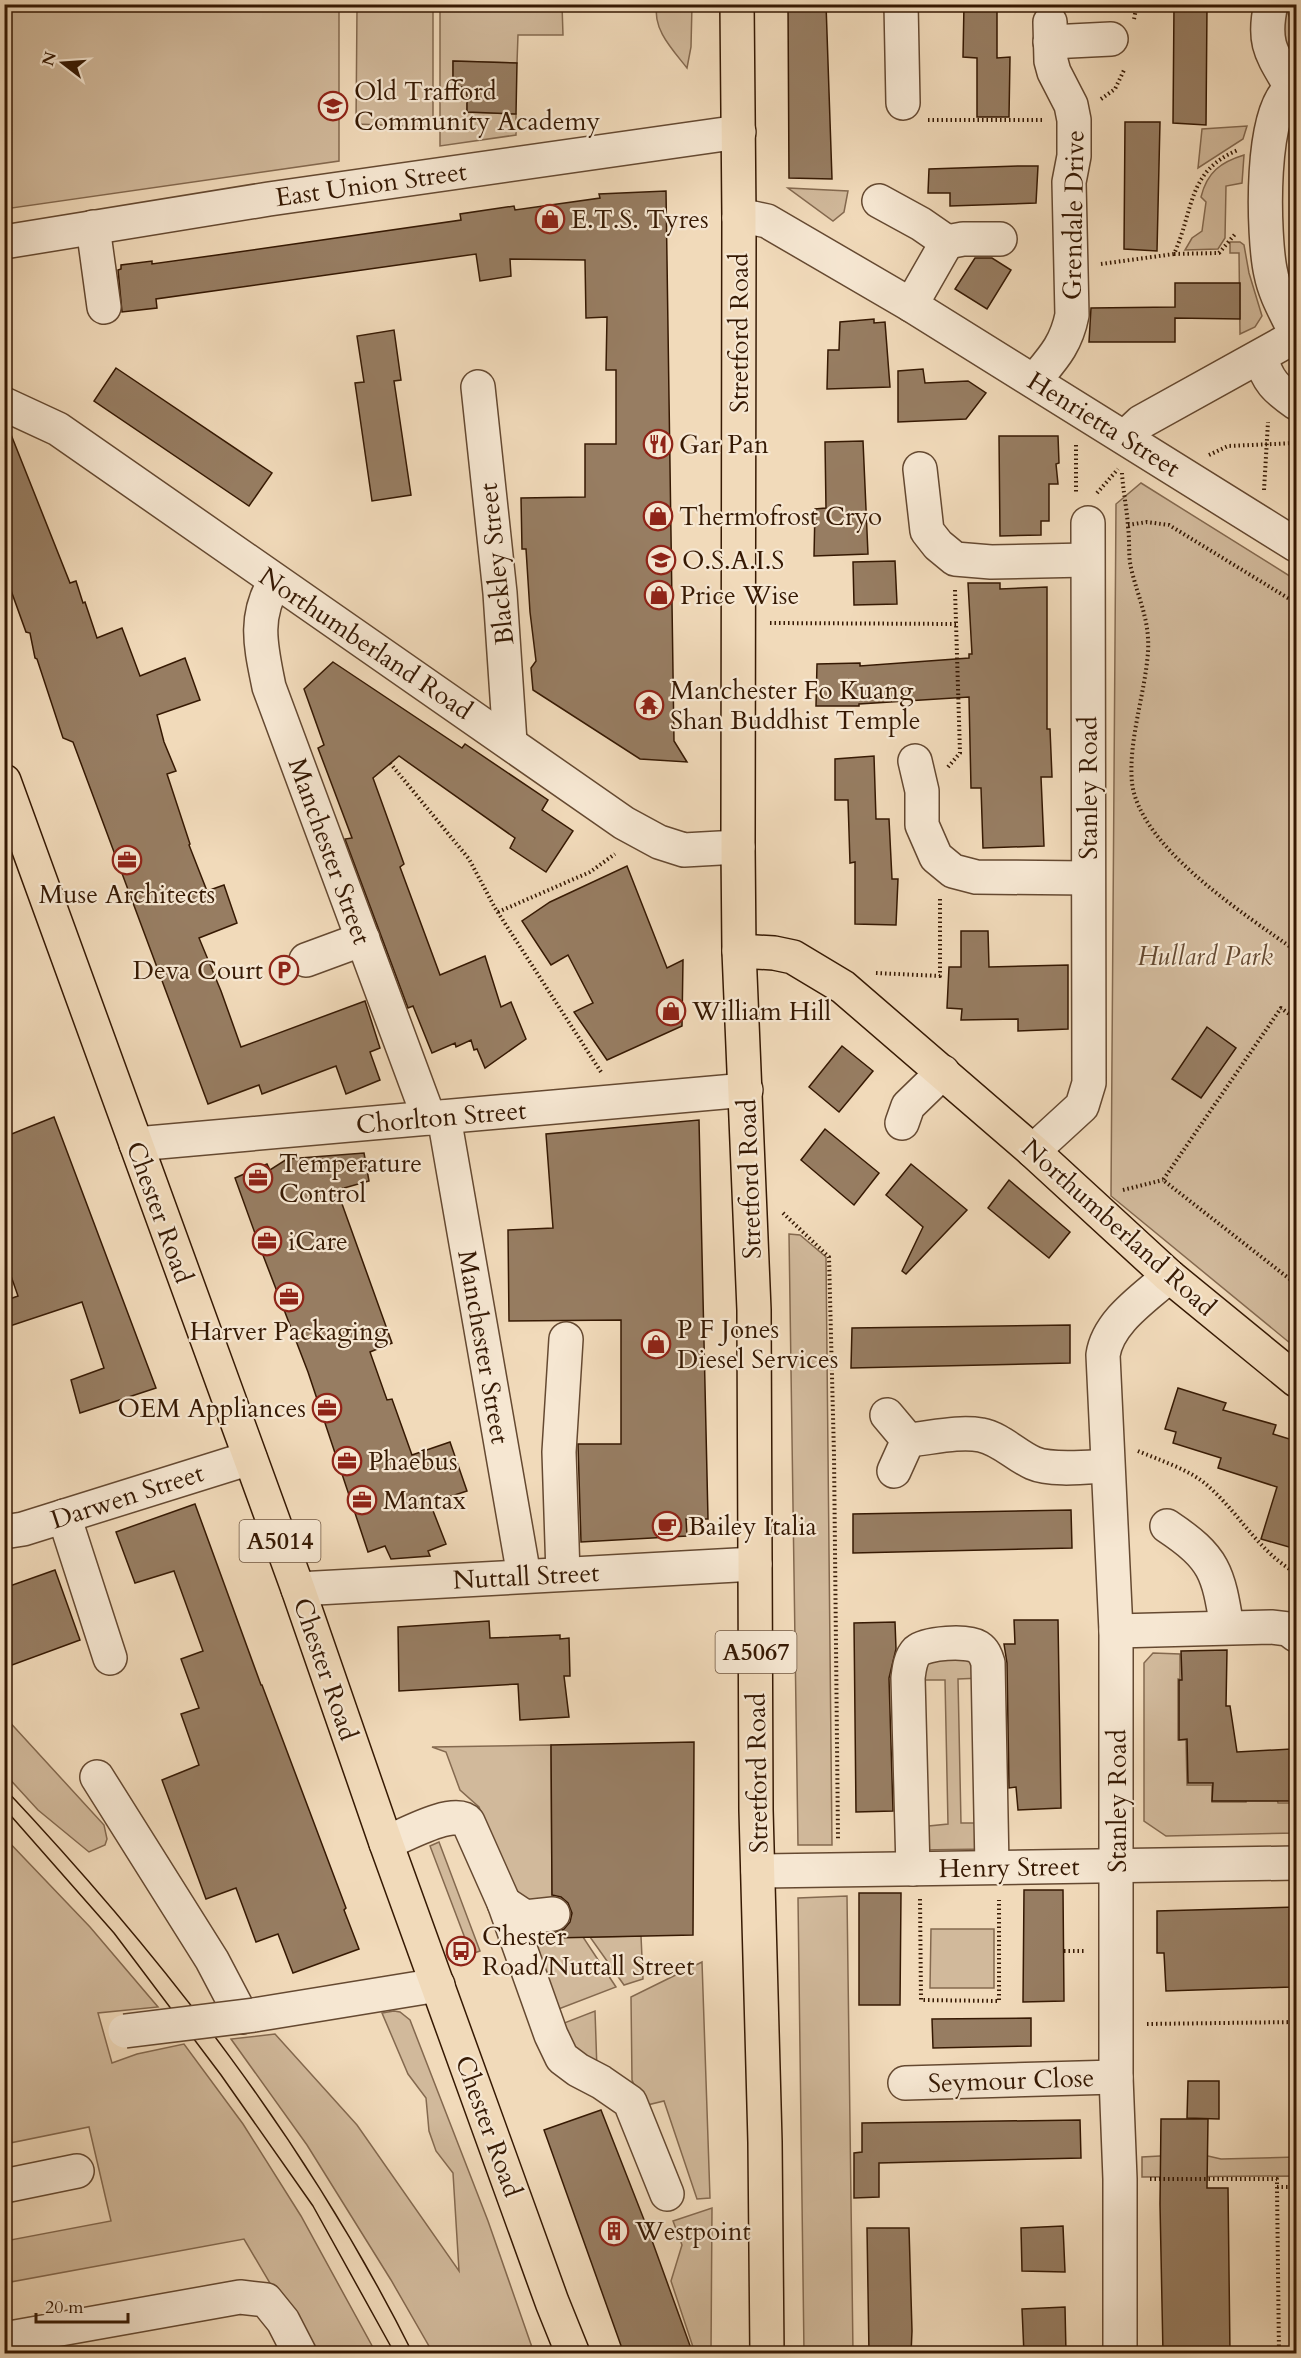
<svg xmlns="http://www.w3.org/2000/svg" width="1301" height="2358" font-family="Cardo,serif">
<rect width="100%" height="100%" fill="#f1daba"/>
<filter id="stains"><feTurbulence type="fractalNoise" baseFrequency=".00333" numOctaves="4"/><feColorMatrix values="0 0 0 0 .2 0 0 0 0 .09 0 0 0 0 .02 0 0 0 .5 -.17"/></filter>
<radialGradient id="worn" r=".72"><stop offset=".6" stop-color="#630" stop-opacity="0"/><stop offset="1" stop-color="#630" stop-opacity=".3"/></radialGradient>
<g fill="#d1b99b" stroke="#84694f" stroke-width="1.5">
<path d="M4,5H339V161L5,209Z"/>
<path d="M440,5H562L563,35H518L517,63L453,61V87H467V112L516,114V135L440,146Z"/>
<path d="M657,5H692L691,47L687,68C673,50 652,29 657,5Z"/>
<path d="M1284,5L1296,31V60L1290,56L1279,39Z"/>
<path d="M433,7V127L356,124L357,9Z"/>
<path d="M1247,126L1243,139L1198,168L1202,129Z"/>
<path d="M1244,155L1242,183L1226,186L1225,238L1218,249L1185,250L1192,238L1202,231L1206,202L1201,197C1207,172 1221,162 1244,155Z"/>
<path d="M788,188L848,191L844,212L833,221Z"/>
<path d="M1230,242H1240L1244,245L1249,273L1262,316L1255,327L1240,334L1239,253H1230Z"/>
<path d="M1141,483L1296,580V1348L1111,1196L1116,504Z"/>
<path d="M789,1234L800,1235L826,1257L832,1845H798Z"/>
<path d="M1153,1653L1180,1654V1679H1178V1740H1186L1187,1785H1212V1802H1246V1798H1277L1278,1803H1296V1833L1166,1836L1144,1821V1663Z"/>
<path d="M973,1658L982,1678L958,1679L961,1823H985V1849L920,1850L919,1827L948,1824L945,1680H917L919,1661Z"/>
<path d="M5,1717L104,1825L107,1839L105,1845L89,1852L38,1810L5,1774Z"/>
<path d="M551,1745L552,1900H519L503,1869L479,1807L460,1790L446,1752L432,1747Z"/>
<path d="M4,1837L90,1927L158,2007L98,2013L112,2063L137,2054L184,2044L243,2124L301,2216L376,2353H311L244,2239L5,2283V2241L111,2221L89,2127L5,2144Z"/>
<path d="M439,1842L480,1951L471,1954L430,1846Z"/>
<path d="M847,1896L853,2353H804L798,1898Z"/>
<path d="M931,1929H994V1988H930Z"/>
<path d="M641,1936L643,1979L624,1985L590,1937Z"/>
<path d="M541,1937H583L616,1987L556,2010L533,1941Z"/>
<path d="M702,1962L710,2198L697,2199L664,2101L643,2106L632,2080L631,1997Z"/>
<path d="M394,2011L400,2012L410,2020L488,2221L534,2353H433L391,2280L307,2145L231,2039L275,2034L357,2125L459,2271L453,2173L436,2151L429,2131L426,2098L408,2074L382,2013Z"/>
<path d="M595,2011L597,2070L587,2067L559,2025Z"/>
<path d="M1160,2156H1208L1221,2159L1296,2157V2181H1291L1290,2176L1142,2177V2157Z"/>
<path d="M712,2208L711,2353H695L671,2281L682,2245L673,2221Z"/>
</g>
<g fill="#977d62" stroke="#361903" stroke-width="1.5">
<path d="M788,4H826L832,179L789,178Z"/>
<path d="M964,4H997V58L1010,57L1009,117H977V58L963,57Z"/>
<path d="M1174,5L1207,7L1206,125L1173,123Z"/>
<path d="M453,61L517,63L516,114L467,112V87H453Z"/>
<path d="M1125,122H1160L1157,251L1124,249Z"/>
<path d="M1018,166H1038L1036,203L950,206V193H928L929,169Z"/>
<path d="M666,191L674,741L687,762L640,759L533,690L531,668L536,661L530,612L526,549H522L521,498L585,497V444H616V370H606L607,317L586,318L585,260L510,259L511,276L480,281L476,254L156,299L157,308L122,312L118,270L121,269V265L152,261V264L217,255L461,220L460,214L514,206L515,210L600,198L599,194Z"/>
<path d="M975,258H992L1011,270L987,309L955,289Z"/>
<path d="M1175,283H1240V319L1175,318V342H1089L1091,308L1175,307Z"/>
<path d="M874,319V323L885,322L890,387L827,389L828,350H839L840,322Z"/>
<path d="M394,330L401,380L394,381L411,495L372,501L355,383L364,382L357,336Z"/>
<path d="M116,368L272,473L249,506L94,401Z"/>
<path d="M923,369L925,383L968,381L986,393L966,419L898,422V371Z"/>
<path d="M4,425L8,427L70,583L76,581L83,603L85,602L97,638L122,628L140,676L185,658L200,700L157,715L164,742L176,771L167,774L190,844L189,845L207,891L224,885L237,923L199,938L221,991L241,1047L365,1001L380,1048L370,1052L380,1080L346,1094L336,1066L262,1094L259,1085L208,1104L73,742L63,738L37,659L35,658L30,633L26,632L4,571Z"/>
<path d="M999,436H1058L1059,463L1056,464L1058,484H1049V521H1041V535L1000,536Z"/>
<path d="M863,441L868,554L814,556L815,509L826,508L825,442Z"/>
<path d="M895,561L897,604L854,605L853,562Z"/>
<path d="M968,583H1000V589L1047,587V729H1050L1052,777H1041L1044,846L983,848L981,788H971L969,697L859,704V706H816L817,664L860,663V666L969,658V654H972Z"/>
<path d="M333,662L462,748L465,744L548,800L542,810L573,831L546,872L510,848L515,838L399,756L373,778L404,864L400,867L440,975L485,956L501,1007L511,1002L526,1039L485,1068L477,1049L474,1050L471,1040L456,1047L455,1043L432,1053L413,1006L408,1008L345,839L352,838L318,748L324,745L304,689Z"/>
<path d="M874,756L876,819H889L892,879H898L896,925L855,924V862L850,863L848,800H835V759Z"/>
<path d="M627,866L667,968L683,960L682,1026L607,1060L574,1012L593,1003L568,955L551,965L522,921L550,902Z"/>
<path d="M961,931H988L989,967L1068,965V1029L1018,1031V1019L961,1020L962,1009L947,1008L949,967H961Z"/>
<path d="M1207,1027L1236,1048L1201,1098L1172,1079Z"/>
<path d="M842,1046L873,1071L839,1112L809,1087Z"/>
<path d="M54,1117L156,1388L80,1413L71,1380L104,1368L82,1302L4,1328V1301L18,1296L4,1256V1137Z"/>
<path d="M699,1120L708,1519H686L687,1536L581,1542L578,1444H621V1320L509,1321L508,1230L553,1228L546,1134Z"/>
<path d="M825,1129L879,1173L854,1205L801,1160Z"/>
<path d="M364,1153L369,1181L337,1190L392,1343L370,1352L387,1400L392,1399L412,1455L450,1442L467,1491L430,1503L446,1544L428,1551L430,1556L391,1559L385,1546L368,1552L308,1372L261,1250L235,1178L267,1164L270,1170L287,1159Z"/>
<path d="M911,1164L967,1210L906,1274L902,1271L923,1227L886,1195Z"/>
<path d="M1009,1180L1070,1232L1049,1258L988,1208Z"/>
<path d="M1070,1325V1363L851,1368L852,1328Z"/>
<path d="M1178,1388L1226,1403L1223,1410L1276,1425L1273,1434L1296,1441V1549L1261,1539L1277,1487L1218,1468L1221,1458L1173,1443L1176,1432L1165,1429Z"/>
<path d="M195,1504L261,1685H262L346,1908L344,1910L359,1949L293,1973L278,1934L256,1942L236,1888L206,1899L162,1780L199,1765L181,1714L199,1708L181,1659L203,1651L174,1571L135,1583L116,1532Z"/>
<path d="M1071,1510L1072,1548L853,1553V1514Z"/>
<path d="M55,1570L80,1640L4,1668V1588Z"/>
<path d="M1014,1620H1058L1061,1808L1018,1810L1016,1787L1009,1788L1007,1663L1004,1644H1015Z"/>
<path d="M489,1621L490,1638L560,1635V1639L569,1638L570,1676H564L569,1717L520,1720L518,1684L399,1691L398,1627Z"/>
<path d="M895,1622L896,1649L889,1678L893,1811L856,1812L854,1623Z"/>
<path d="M1227,1650L1226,1706H1230L1237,1752L1291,1749V1756H1296V1801H1212L1213,1783H1188L1187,1739L1179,1740V1680H1182L1181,1651Z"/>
<path d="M694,1742L693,1935L553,1938V1933L564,1929L570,1922L572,1913L568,1903L561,1897L552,1895L551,1745Z"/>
<path d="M1024,1890H1063L1064,2001L1023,2002Z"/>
<path d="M859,1893H901L900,2005H859Z"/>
<path d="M1296,1907V1947H1291V1987L1166,1991L1164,1953H1157V1911Z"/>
<path d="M1031,2018V2046L933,2048L932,2019Z"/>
<path d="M1188,2081H1219V2119L1187,2118Z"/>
<path d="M601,2110L650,2235L693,2354H624L544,2130Z"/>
<path d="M1161,2119H1208L1207,2188H1228L1230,2354H1163L1160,2204Z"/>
<path d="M1080,2120L1081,2158L879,2163V2197L854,2198V2153L862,2152V2123Z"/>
<path d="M1063,2226L1065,2272L1022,2271L1021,2228Z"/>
<path d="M867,2228H909L912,2331L911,2354H869Z"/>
<path d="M1065,2307L1066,2354H1024L1022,2309Z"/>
</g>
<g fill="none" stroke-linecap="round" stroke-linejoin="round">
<g stroke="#654931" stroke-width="36">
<g id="minor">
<path d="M901,4L903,103"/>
<path d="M1271,4C1262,44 1272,54 1291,87"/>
<path d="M1050,42L1111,39"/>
<path d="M1296,86C1258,97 1263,241 1271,274C1275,295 1287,314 1296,334"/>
<path d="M879,201L921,224L947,242L963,239H1000"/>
<path d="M739,218H753L767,221L911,305L1296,545"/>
<path d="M93,227L104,307"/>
<path d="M4,242L269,199L739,132"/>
<path d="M911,305L947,242"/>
<path d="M1261,357C1267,381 1276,389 1296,403"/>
<path d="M1034,381C1053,358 1066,345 1072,315L1069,182L1074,156V120L1071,105L1054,72L1051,61L1050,22"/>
<path d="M478,387L500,593L510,742"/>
<path d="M4,404L58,429L624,823L659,842L684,850L738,847"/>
<path d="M1125,437L1141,422L1296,336"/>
<path d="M920,469L927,531L938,545L955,559L991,562L1087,560"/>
<path d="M275,581C253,618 261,647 269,687L429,1118"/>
<path d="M915,761L922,791V825L936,857L953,871L976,877L1088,878"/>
<path d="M306,960L363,939"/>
<path d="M444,1117L524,1576"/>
<path d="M902,1123L908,1106L943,1072"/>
<path d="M136,1144L746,1090"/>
<path d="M1033,1151L1082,1106L1089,1083L1088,523"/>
<path d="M887,1415L908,1440L894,1471"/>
<path d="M908,1440C931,1438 958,1431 981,1435C1001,1439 1015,1455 1033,1463C1051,1471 1087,1467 1107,1466"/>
<path d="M64,1516L110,1658"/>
<path d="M1167,1526C1215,1558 1218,1572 1227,1627"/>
<path d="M4,1529L10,1531L23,1529L250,1458"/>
<path d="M563,1574L559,1452L566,1339"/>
<path d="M298,1589L755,1564"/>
<path d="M1116,1631L1271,1627L1288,1629L1296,1635"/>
<path d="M97,1777L212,1960L242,2017"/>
<path d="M386,1843C403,1836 455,1807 468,1822L504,1903L551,2035L562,2058L578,2070L601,2082L630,2102L667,2194"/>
<path d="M913,1869L908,1678C909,1670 910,1658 917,1651C926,1643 967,1640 978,1647C984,1651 986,1656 988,1663L992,1867"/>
<path d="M758,1871L1296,1863"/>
<path d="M504,1903L525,1917L553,1914"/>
<path d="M254,2015L438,1985"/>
<path d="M905,2083L1116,2077"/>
<path d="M4,2186L77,2171"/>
<path d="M4,2339L240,2297L266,2300L283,2321L300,2354"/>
<path d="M1120,2354V2179L1116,2077V1631L1103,1355C1108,1321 1145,1298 1169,1276"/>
</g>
</g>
<g stroke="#361903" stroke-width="36">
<g id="major">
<path d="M737,4L739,218L738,847L739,951L754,1310L756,1810L765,2142L767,2354"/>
<path d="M4,781L298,1589L386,1843L552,2302L573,2354"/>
<path d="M739,951L774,953L793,957L843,987L1033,1151L1169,1276L1296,1380"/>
</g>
</g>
<g stroke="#361903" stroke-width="4" stroke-dasharray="1.5 3" stroke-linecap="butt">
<path d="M1134,19L1137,4"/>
<path d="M1101,99L1115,89L1125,68"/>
<path d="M928,120H1044"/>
<path d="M1174,254L1219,253L1236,233"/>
<path d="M1101,264L1174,254C1194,210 1187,171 1238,150"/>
<path d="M1076,445V494"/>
<path d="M1209,455L1228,446L1296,443"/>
<path d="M1122,473C1123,491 1127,509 1128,527C1130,541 1128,555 1131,568C1138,598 1150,620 1148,652C1145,694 1128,741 1132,783C1140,848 1246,915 1296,951"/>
<path d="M1264,490L1268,422"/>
<path d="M1097,493L1118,469"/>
<path d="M1128,525L1147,522L1169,525L1296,603"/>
<path d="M770,623L956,624"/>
<path d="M390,763L469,859L495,908L601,1072"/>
<path d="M948,767L960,753L955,590"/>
<path d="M498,912L590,872L615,854"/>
<path d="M876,973L940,976V898"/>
<path d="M1296,1019L1281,1008L1163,1180L1296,1284"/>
<path d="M1123,1190L1163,1180"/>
<path d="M783,1213L829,1257L834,1455L838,1839"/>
<path d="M1138,1451C1159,1460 1191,1470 1208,1486C1239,1513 1259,1552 1296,1573"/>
<path d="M920,1899L921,2000L999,2001V1900"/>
<path d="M1064,1951H1084"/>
<path d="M1147,2024L1296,2022"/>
<path d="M1150,2179H1277V2187H1296"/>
<path d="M1277,2187L1279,2354"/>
</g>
<use href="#minor" stroke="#f6e7d2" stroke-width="33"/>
<use href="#major" stroke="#f1daba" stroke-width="33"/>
<g stroke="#361903" stroke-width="1.5">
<path d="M4,1788C164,1958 309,2145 413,2354"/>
<path d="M4,1808L114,1933L221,2075L313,2206L395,2354"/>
</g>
<g stroke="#654931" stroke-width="36" stroke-linecap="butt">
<path id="minor-bridge" d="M125,2031L254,2015"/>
</g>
<use href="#minor-bridge" stroke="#f6e7d2" stroke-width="33"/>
</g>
<defs>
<g id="school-ring" transform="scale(1.5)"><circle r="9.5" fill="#f6e7d2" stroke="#8f2418" stroke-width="1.5"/><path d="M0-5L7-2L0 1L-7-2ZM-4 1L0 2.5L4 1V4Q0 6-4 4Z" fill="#8f2418"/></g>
<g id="shop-ring" transform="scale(1.5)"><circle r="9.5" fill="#f6e7d2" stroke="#8f2418" stroke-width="1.5"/><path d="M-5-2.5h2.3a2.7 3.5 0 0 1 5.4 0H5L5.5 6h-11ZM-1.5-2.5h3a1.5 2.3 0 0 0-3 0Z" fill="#8f2418"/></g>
<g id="restaurant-ring" transform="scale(1.5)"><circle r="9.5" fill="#f6e7d2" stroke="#8f2418" stroke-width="1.5"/><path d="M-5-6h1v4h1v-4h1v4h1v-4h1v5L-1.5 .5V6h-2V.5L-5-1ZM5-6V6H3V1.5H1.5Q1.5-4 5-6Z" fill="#8f2418"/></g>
<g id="temple-ring" transform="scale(1.5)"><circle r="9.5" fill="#f6e7d2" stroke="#8f2418" stroke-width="1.5"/><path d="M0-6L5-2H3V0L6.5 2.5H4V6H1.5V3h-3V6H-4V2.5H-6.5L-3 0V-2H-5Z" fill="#8f2418"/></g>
<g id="office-ring" transform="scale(1.5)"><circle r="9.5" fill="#f6e7d2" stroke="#8f2418" stroke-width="1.5"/><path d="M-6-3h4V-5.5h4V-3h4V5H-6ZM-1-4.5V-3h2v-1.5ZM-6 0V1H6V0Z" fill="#8f2418"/></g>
<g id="parking-ring" transform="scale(1.5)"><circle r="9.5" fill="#f6e7d2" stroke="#8f2418" stroke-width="1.5"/><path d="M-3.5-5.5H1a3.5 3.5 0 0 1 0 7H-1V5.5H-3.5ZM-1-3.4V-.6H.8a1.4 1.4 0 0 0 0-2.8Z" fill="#8f2418"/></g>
<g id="cafe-ring" transform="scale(1.5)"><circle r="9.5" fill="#f6e7d2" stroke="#8f2418" stroke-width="1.5"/><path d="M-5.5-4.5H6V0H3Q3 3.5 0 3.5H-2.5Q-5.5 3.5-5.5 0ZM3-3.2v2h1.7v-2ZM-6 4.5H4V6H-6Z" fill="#8f2418"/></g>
<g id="bus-ring" transform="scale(1.5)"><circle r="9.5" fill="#f6e7d2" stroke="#8f2418" stroke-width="1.5"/><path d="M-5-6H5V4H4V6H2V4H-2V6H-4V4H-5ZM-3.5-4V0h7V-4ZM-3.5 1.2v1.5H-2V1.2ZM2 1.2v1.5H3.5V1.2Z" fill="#8f2418"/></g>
<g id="building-ring" transform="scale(1.5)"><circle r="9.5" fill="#f6e7d2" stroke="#8f2418" stroke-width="1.5"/><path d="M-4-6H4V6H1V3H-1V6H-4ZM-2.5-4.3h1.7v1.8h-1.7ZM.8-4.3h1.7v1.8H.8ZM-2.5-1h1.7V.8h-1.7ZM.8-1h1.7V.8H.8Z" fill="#8f2418"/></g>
</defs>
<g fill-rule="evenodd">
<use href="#school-ring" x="333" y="106"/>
<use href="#shop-ring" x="550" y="219"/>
<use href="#restaurant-ring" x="658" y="444"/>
<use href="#shop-ring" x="658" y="516"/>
<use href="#school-ring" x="661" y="560"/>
<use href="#shop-ring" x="659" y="595"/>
<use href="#temple-ring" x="649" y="705"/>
<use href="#office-ring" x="127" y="860"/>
<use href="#parking-ring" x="284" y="970"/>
<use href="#shop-ring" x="671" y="1011"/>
<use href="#office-ring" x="258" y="1178"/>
<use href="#office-ring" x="267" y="1241"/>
<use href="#office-ring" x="289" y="1297"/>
<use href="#shop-ring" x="656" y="1344"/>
<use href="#office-ring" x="327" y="1408"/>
<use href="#office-ring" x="347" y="1461"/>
<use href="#office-ring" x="362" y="1500"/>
<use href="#cafe-ring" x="667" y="1526"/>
<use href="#bus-ring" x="461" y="1951"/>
<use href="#building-ring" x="614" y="2231"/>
</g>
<g text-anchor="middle" stroke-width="4.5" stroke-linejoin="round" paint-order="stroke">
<g fill="#f6e7d2" stroke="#705741" stroke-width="1.5">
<rect x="239.5" y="1520" width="81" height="42" rx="4.5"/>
<rect x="715.5" y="1631" width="81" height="42" rx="4.5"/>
</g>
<g font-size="24" font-weight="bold" fill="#361903">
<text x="280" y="1549">A5014</text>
<text x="756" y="1660">A5067</text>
</g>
<g font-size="26" fill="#361903" stroke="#f6e7d2" text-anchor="start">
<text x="354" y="100">Old Trafford<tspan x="354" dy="30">Community Academy</tspan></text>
<text x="571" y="228">E.T.S. Tyres</text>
<text x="679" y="453">Gar Pan</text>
<text x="679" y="525">Thermofrost Cryo</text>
<text x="682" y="569">O.S.A.I.S</text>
<text x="680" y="604">Price Wise</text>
<text x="670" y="699">Manchester Fo Kuang<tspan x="670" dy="30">Shan Buddhist Temple</tspan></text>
<text x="127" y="903" text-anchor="middle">Muse Architects</text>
<text x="263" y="979" text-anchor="end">Deva Court</text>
<text x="692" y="1020">William Hill</text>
<text x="279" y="1172">Temperature<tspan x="279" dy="30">Control</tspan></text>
<text x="288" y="1250">iCare</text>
<text x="677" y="1338">P F Jones<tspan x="677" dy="30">Diesel Services</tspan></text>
<text x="289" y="1340" text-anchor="middle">Harver Packaging</text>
<text x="306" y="1417" text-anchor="end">OEM Appliances</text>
<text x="368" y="1470">Phaebus</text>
<text x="383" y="1509">Mantax</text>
<text x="688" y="1535">Bailey Italia</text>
<text x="482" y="1945">Chester<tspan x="482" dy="30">Road/Nuttall Street</tspan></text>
<text x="635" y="2240">Westpoint</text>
</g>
<g font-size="26" fill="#361903" stroke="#f6e7d2">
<text transform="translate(371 184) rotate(-8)" y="9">East Union Street</text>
<text transform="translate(1073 215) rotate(-89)" y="9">Grendale Drive</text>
<text transform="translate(739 333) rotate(-90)" y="9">Stretford Road</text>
<text transform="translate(1104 424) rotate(32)" y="9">Henrietta Street</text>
<text transform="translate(496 564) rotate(-96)" y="9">Blackley Street</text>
<text transform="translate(366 643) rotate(34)" y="9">Northumberland Road</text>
<text transform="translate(1088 788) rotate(-90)" y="9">Stanley Road</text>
<text transform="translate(330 851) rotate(70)" y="9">Manchester Street</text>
<text transform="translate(441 1117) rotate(-5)" y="9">Chorlton Street</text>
<text transform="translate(749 1179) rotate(-92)" y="9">Stretford Road</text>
<text transform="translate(160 1212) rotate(70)" y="9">Chester Road</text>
<text transform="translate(1119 1227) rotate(42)" y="9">Northumberland Road</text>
<text transform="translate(484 1347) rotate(80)" y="9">Manchester Street</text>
<text transform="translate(127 1496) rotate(-18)" y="9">Darwen Street</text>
<text transform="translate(526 1576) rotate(-3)" y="9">Nuttall Street</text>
<text transform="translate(326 1669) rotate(71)" y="9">Chester Road</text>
<text transform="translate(757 1773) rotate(-91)" y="9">Stretford Road</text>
<text transform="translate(1117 1801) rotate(-90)" y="9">Stanley Road</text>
<text transform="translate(1009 1867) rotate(-1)" y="9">Henry Street</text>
<text transform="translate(1011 2080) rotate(-2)" y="9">Seymour Close</text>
<text transform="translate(489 2126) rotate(70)" y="9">Chester Road</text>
</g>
<g font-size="26" font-style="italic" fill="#644931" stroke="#f6e7d2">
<text x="1205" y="965">Hullard Park</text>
</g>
</g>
<rect width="1301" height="2358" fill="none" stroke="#f1daba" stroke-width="24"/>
<rect x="6" y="6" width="1289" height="2346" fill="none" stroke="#361903" stroke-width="3"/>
<rect x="12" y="12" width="1277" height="2334" fill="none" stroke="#361903" stroke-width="1.5"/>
<g transform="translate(63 63) rotate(287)" stroke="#f6e7d2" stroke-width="4.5" paint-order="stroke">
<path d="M0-4.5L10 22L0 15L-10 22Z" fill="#361903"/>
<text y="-9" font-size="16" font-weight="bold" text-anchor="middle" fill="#361903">N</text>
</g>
<path d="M36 2313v9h92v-9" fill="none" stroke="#361903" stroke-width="3"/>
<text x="45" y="2313" font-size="18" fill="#361903" stroke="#f6e7d2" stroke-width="4.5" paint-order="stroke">20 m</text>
<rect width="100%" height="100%" filter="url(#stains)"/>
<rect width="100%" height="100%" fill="url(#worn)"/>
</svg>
